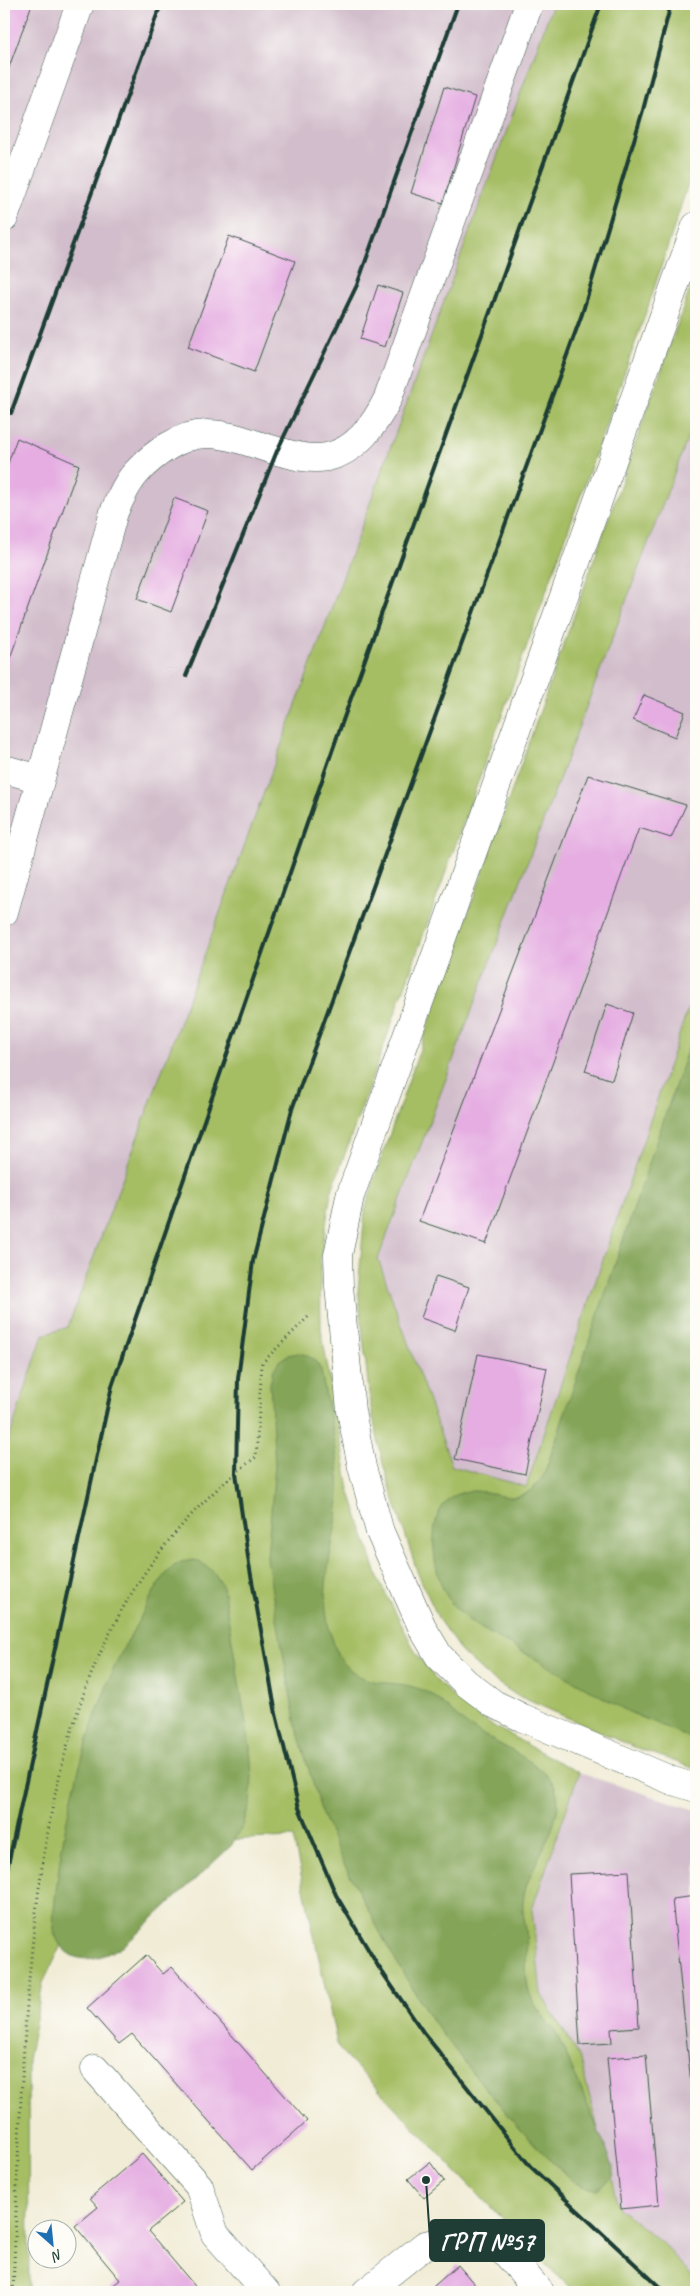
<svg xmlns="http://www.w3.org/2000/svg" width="700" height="2296" font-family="Caveat,sans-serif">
<rect width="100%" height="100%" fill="#fdfcf7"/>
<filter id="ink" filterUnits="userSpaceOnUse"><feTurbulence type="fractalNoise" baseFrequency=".02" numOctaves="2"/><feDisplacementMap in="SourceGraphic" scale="10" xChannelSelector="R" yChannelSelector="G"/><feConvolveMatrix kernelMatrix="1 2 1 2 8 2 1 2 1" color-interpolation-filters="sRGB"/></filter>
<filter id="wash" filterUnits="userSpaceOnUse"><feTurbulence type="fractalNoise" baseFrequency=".0096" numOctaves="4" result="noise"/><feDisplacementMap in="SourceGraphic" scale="20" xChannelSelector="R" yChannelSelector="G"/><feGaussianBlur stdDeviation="1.12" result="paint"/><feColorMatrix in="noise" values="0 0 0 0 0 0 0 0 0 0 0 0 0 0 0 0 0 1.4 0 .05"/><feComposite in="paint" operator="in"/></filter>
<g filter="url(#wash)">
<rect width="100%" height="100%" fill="#f1ecd6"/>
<g fill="#d1bdcb">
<path d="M4,4H553L461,265L68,1327L43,1335L4,1454Z"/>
<path d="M696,416V985L526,1487L452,1466L378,1259Z"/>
<path d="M579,1773L696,1810V2281L663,2243L619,2209L579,2056L541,1994L532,1909Z"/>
</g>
<g fill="#a5bd63" stroke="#627d4c">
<path d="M553,4H693L696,11V160L648,307L331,1193L320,1262L321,1329L349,1489L378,1578L416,1653L438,1682L461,1704L488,1723L579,1773L532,1909L541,1994L579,2056L619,2209L663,2243L696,2281V2292H575L545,2264L338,2048L293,1837L109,1845L43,1983L28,2060L29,2292H4V1454L43,1335L68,1327Z"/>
<path d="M696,272V416L378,1259L452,1466L526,1487L696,985V1769L634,1747L516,1695L487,1676L462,1653L439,1620L418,1574L397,1510L383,1464L370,1403L358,1289L365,1210L377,1170Z"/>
</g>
<g fill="#84a459" stroke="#527046">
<path d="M696,1024V1740L629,1712L475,1625C450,1607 440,1590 435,1560C431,1529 435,1492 474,1491C489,1491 503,1500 519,1496C530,1494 537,1484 544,1475Z"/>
<path d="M299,1353C310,1356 316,1360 321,1370C327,1406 337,1443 339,1479C342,1534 312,1587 333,1641C335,1646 336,1654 340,1658C363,1692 392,1677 422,1690C440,1697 452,1714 467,1725C489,1741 543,1762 554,1785C571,1821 525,1866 523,1902C522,1913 525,1921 526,1931C528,1950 524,1969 528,1988C533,2009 549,2020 558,2037C578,2079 594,2122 613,2165V2176L605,2184L597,2189L587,2188L575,2182L553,2163L522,2131L481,2083L433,2022L392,1955L341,1858L322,1814L296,1726L272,1591L267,1557L275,1465L270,1384L273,1371L279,1361L288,1355Z"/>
<path d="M194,1560C209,1566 216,1572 223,1588L250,1747L252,1777L250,1803L243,1826L231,1846L127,1943C105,1958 72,1971 57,1939C50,1924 55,1906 56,1891C64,1815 84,1739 114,1668C121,1651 131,1635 140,1618C148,1603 163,1571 179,1563C183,1561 189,1561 194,1560Z"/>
</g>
<g id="blocks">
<g fill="#e5ade2">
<path d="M4,4H32L4,81Z"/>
<path d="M444,87L475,97L443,203L411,193Z"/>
<path d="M229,236L295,261L254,372L188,347Z"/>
<path d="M378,285L403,293L385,347L360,339Z"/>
<path d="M17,438L79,465L4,675V474Z"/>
<path d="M174,498L208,511L171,612L137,599Z"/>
<path d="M644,695L685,712L675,737L633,720Z"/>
<path d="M588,775L686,805L671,838L639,828L486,1244L419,1221Z"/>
<path d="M607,1004L633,1013L612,1080L585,1071Z"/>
<path d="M436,1276L469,1287L455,1330L421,1318Z"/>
<path d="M478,1354L547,1368L525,1474L455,1459Z"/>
<path d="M629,1871L639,2027L611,2029L612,2043L580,2045L569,1874Z"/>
<path d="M696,1896V2123H695L672,1899Z"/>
<path d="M146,1955L163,1974L172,1967L307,2121L252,2170L132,2034L119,2044L87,2008Z"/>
<path d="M646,2055L659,2205L621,2209L607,2058Z"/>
<path d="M142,2154L183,2202L148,2231L200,2292H105L120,2280L75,2226L98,2207L90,2198Z"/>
<path d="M430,2162L444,2181L424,2198L408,2179Z"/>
<path d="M458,2265L481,2292H427Z"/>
</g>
</g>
</g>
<g filter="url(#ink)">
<use href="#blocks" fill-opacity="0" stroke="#3e574c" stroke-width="1"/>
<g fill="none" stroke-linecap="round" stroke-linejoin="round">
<g stroke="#3e574c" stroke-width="29">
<g id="minor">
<path d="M4,218L80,4"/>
<path d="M696,226L350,1196L338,1255L339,1286L351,1411L362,1467L380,1532L423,1629L439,1656L466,1683L494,1704L523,1718L673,1781L696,1788"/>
<path d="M4,769L40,779"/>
<path d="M4,912L114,512C120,499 126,484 136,473C153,454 182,433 208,434C228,434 248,442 267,448C285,453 308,461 327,457C356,451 376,423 388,398L529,4"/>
<path d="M95,2069L199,2186L215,2234L266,2292"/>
<path d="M366,2292L425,2245L453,2238L481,2239L506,2253L540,2292"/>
</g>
</g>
<path stroke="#3e574c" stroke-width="3" stroke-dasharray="1 4" stroke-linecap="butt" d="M13,2292C17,2188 20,2084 29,1980C47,1778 84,1586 256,1457L262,1363L310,1315"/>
<use href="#minor" stroke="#fff" stroke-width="28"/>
<g stroke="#1f3d34" stroke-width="4">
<path d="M11,413L161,4"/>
<path d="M186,676L277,451L357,285L458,4"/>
<path d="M4,1883L112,1386L337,737L601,4"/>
<path d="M665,2292L530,2166L423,2032L378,1966L336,1895L299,1808L276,1714L249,1564L236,1473L238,1379L253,1261L292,1109L582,314L643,110L671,4"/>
</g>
</g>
</g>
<path fill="none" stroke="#1f3d34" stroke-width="2" d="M426 2180L430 2240"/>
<circle fill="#1f3d34" stroke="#fdfcf7" stroke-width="2" cx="426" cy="2180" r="5"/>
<rect fill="#1f3d34" stroke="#1f3d34" stroke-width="2" x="430" y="2220" width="114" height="41" rx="5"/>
<g font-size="26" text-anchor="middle" font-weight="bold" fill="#fff">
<text x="487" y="2250">ГРП №57</text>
</g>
<rect width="700" height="2296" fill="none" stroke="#fdfcf7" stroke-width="20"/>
<g transform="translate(52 2244) rotate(153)"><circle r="24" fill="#fdfcf7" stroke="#a4b0a9"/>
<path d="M0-4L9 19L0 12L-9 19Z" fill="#1f6fb2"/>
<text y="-8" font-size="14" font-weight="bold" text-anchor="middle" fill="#1f3d34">N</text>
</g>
</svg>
